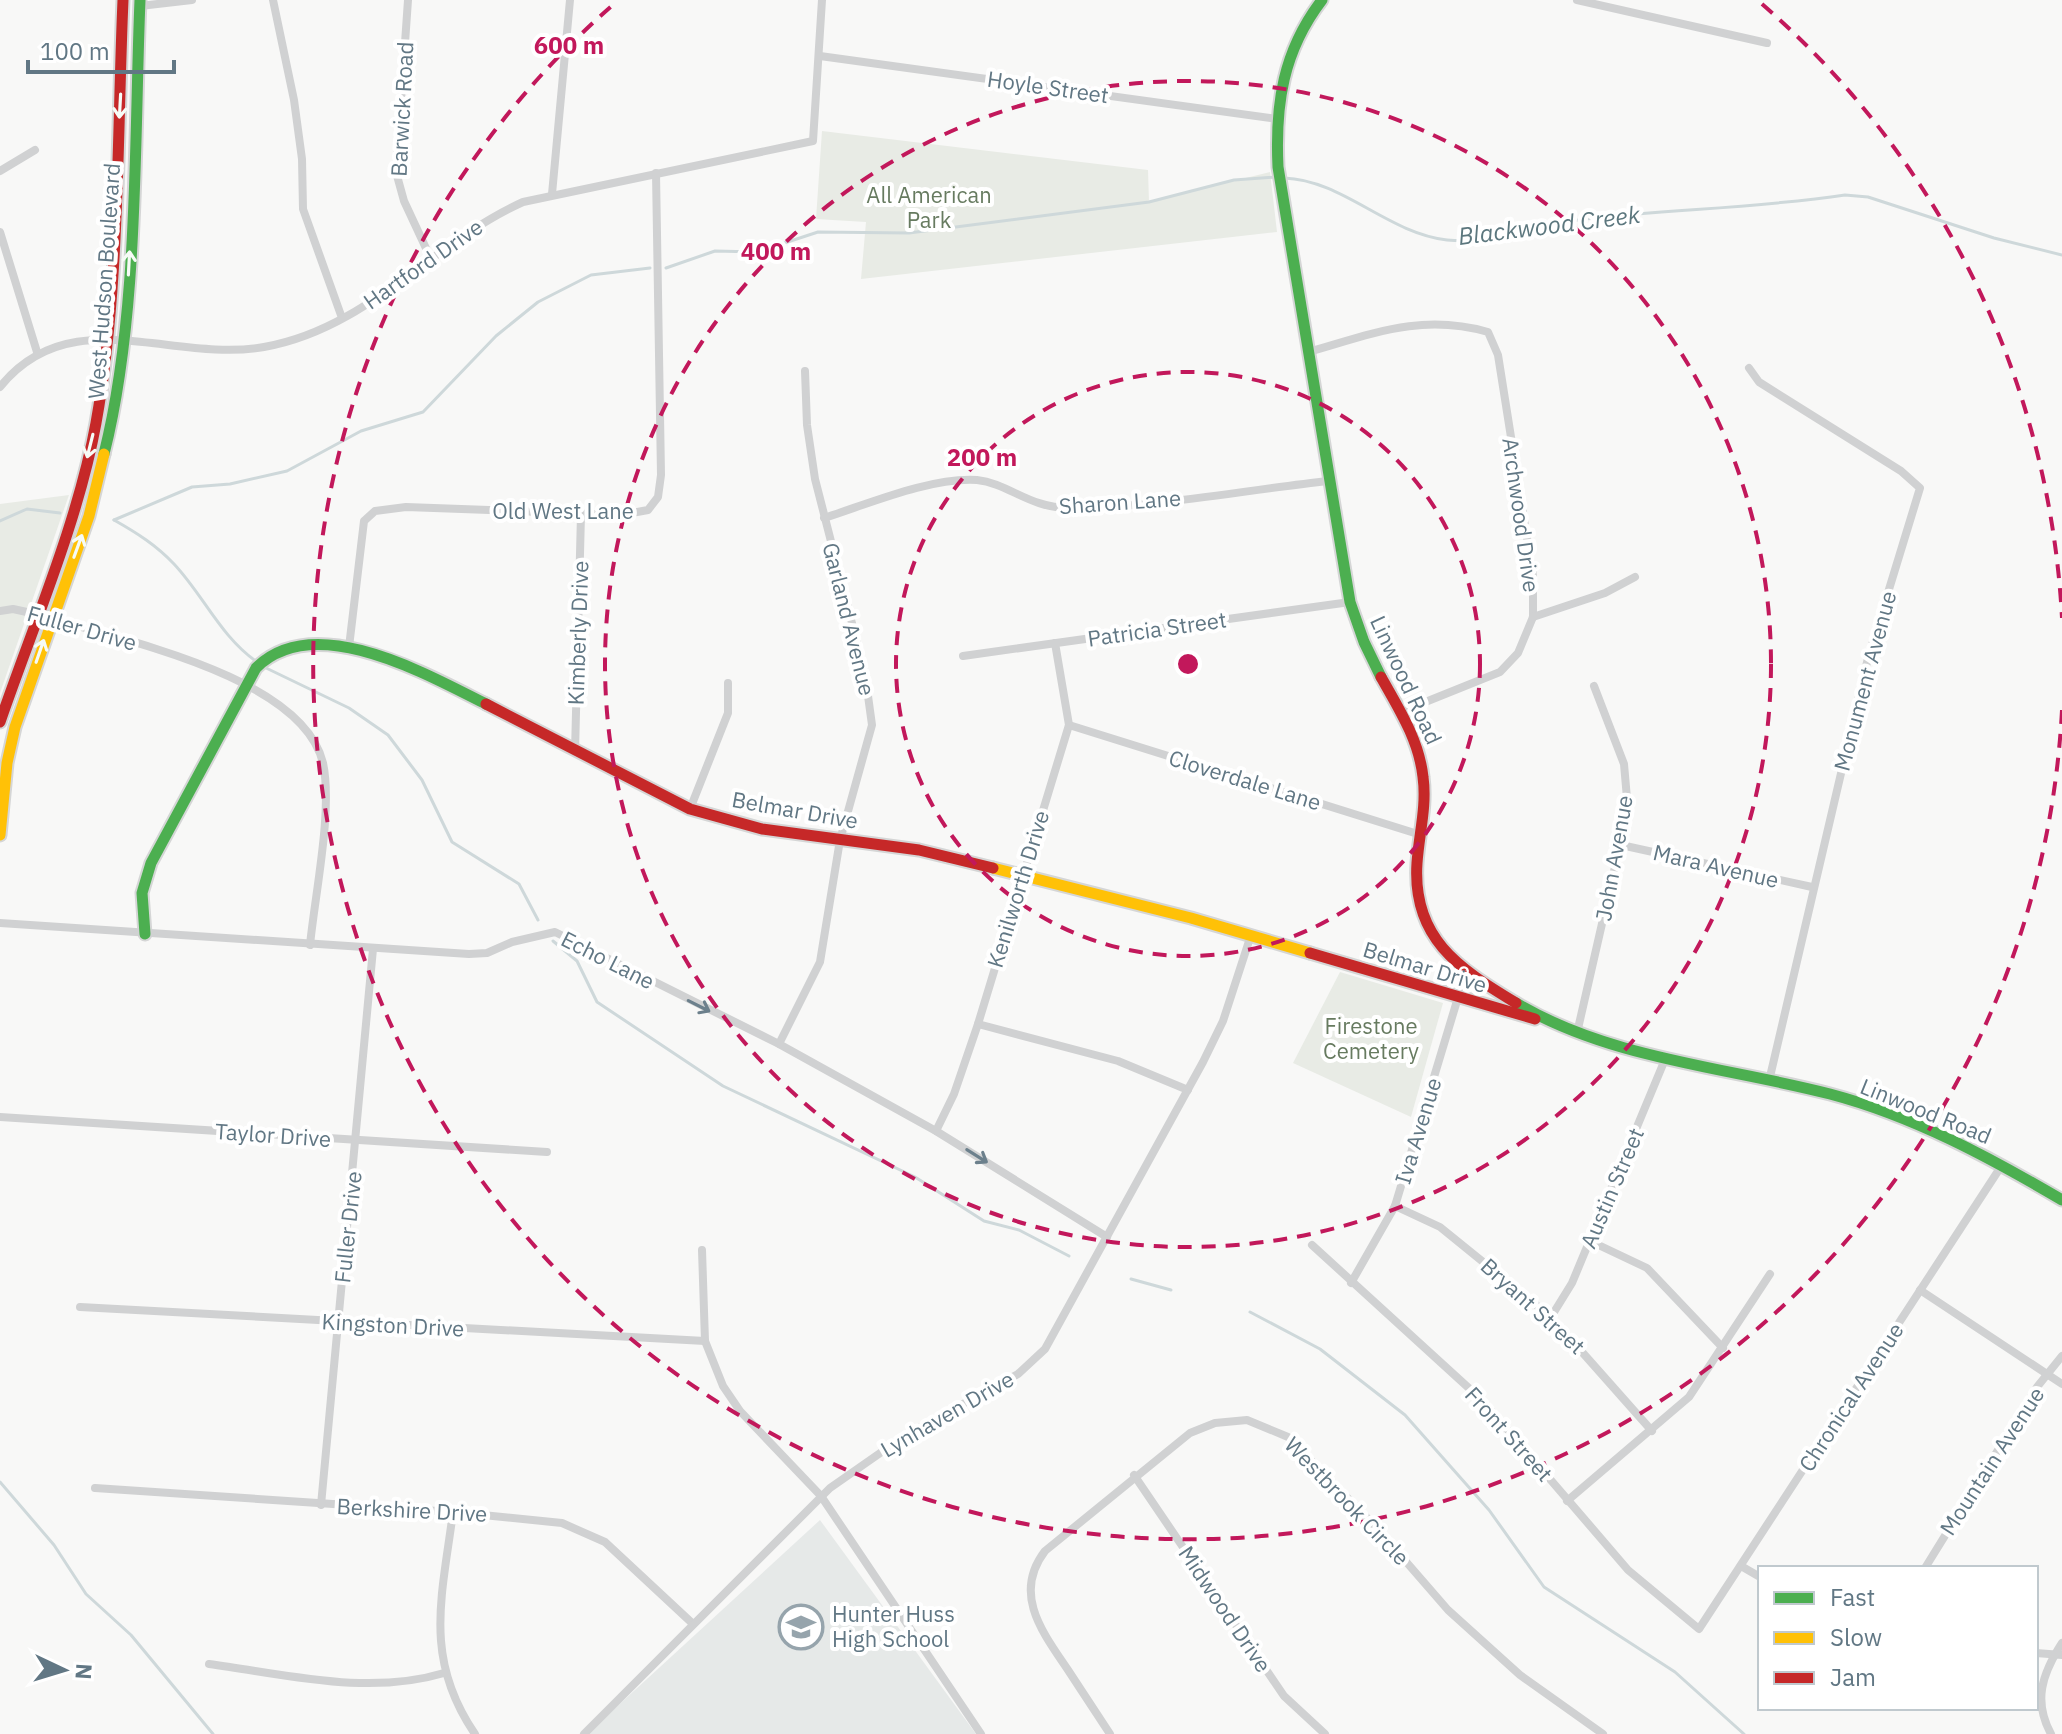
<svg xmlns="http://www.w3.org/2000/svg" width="2062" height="1734" font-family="'IBM Plex Sans',sans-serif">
<rect width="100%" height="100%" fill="#f8f8f7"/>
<path fill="#e6e9e8" d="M820,1520L976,1734H587Z"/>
<g fill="#e8ebe5">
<path d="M822,131L1148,170L1149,202L1270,172L1277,232L861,279L866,222L816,219Z"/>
<path d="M69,495L0,693V504Z"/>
<path d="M1340,972L1443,1003L1411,1117L1293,1063Z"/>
</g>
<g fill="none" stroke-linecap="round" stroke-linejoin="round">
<g stroke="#ced8da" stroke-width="3">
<path d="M1284,178C1343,180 1387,233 1447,240C1494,245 1539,225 1585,219C1672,209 1759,208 1845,195L1868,197L1994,238L2062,255"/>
<path d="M666,268L715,251L757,252L818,232L909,233L1149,202L1234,180L1276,177"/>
<path d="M114,520L192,487L230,484L287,471L361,431L423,412L496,336L538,302L591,275L650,268"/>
<path d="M114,520C137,533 156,545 174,564C204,596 220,636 257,662"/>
<path d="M0,521L27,509L60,513"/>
<path d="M264,667L349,708L388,735L422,780L452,842L519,884L538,920"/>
<path d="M553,941L577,961L597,1002L723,1086L915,1177L984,1221L1019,1230L1069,1256"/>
<path d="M1131,1279L1171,1290"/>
<path d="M1250,1312L1320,1349L1405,1415L1489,1510L1544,1587L1675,1672L1744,1734"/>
<path d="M0,1482L54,1545L86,1594L131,1635L213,1734"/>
</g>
<g stroke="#d5d6d6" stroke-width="15">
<g id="fast">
<path d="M1322,0C1283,51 1275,104 1278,167L1350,602L1364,642L1381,677"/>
<path d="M104,454C139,315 134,144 140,0"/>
<path d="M145,934L142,893L151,863L256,668C314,610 426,674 486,704"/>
<path d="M1516,1003C1610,1059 1726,1067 1830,1094C1913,1116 1989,1157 2062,1200"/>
</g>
</g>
<g stroke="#d5d6d6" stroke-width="15">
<g id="slow">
<path d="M0,835L7,763L15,727L89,516L104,454"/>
<path d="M993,868L1191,918L1310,953"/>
</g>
</g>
<g stroke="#d5d6d6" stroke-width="15">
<g id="jam">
<path d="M1381,677C1399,709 1419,740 1423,777C1427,806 1419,834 1417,863C1412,938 1458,968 1516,1003"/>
<path d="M486,704L690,809L762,829L919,850L993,868"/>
<path d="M0,722C33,626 78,522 96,423C120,290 117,136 123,0"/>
<path d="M1310,953L1535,1019"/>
</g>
</g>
<g stroke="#d0d1d2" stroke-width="8">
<path d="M273,0L294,100L302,159L303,209L342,318"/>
<path d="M408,0L396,172L404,201L431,259"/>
<path d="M1577,0L1767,43"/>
<path d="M140,6L192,0"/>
<path d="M820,56L1277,119"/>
<path d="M0,171L35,150"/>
<path d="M552,194L570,0"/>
<path d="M0,232L37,352"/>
<path d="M1308,352C1372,334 1421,313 1488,332L1498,355L1533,576V617L1518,653L1500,672L1403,711"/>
<path d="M1749,368L1759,382L1901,471L1920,488L1868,658L1769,1081"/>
<path d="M0,387C70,300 172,363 264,347C367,329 432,243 523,202L813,141L822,0"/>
<path d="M824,518C868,504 931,477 977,480C1008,483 1029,508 1069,508C1156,508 1243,490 1329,481"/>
<path d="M0,611L13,609L36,614C111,638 302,674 323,763C333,810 315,894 310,945"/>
<path d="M1533,617L1605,593L1635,577"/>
<path d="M349,647L364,521L375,511L406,507L621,515L648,510L658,497L661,475L656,173"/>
<path d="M963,656L1350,602"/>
<path d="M1069,725L1421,835"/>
<path d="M575,752L581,514"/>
<path d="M690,809L728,713V683"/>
<path d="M1621,845L1812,887"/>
<path d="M0,923L469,954L487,953L512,942L555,932L779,1044L936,1131L1107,1237"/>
<path d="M978,1024L1118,1061L1188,1090"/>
<path d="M1577,1033L1628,810L1624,764L1594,686"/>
<path d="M779,1044L820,962L840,840L872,725L865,674L815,479L807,425L805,371"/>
<path d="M0,1117L547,1152"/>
<path d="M936,1131L954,1094L978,1024L1069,725L1055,643"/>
<path d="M1395,1206L1440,1227L1551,1317L1652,1431"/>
<path d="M1590,1241L1647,1268L1723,1348"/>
<path d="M1312,1245L1483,1401L1628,1570L1699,1629L2002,1165"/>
<path d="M702,1250L705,1341L723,1386L740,1411L821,1496L981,1734"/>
<path d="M1351,1283L1395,1206L1466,971"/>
<path d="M1920,1290L2062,1384"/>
<path d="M80,1307L705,1341"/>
<path d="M1551,1317L1572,1283L1666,1057"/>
<path d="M1134,1475L1284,1696L1325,1734"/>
<path d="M95,1488L453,1512L562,1523L605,1542L692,1623"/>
<path d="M1567,1501L1689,1397L1770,1274"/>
<path d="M321,1505L373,949"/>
<path d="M453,1512C442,1597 423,1658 475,1734"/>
<path d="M1741,1566L1760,1577"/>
<path d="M1925,1568L2037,1387L2062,1356"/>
<path d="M2036,1653L2062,1655"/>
<path d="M209,1664C285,1674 368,1696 444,1673"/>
<path d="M584,1734L830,1488L906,1435L1018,1374L1045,1349L1203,1062L1223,1021L1251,935"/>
<path d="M1110,1734C1096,1713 1082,1691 1068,1670C1043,1633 1012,1594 1045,1551L1190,1433L1215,1423L1247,1420L1288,1437L1375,1526L1448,1610L1520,1675L1603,1734"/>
<path d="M2051,1734C2033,1701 2042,1674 2062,1643"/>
</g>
<use href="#fast" stroke="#4caf50" stroke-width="11"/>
<use href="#slow" stroke="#ffc107" stroke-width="11"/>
<use href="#jam" stroke="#c62828" stroke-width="11"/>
</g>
<defs><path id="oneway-shaft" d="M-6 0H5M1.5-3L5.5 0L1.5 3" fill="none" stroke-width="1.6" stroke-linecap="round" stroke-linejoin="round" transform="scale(2)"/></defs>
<g stroke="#f6fbf6">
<use href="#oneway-shaft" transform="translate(120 106) rotate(93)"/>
<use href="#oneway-shaft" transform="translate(129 263) rotate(-87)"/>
<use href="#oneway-shaft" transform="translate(90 446) rotate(104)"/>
<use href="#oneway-shaft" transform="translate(78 546) rotate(-70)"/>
<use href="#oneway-shaft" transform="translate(40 651) rotate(-71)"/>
</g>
<g stroke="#6c808c">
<use href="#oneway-shaft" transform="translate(699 1006) rotate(27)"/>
<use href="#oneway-shaft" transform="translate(977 1156) rotate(32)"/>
</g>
<g fill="none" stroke="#c2185b" stroke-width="4" stroke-dasharray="14 10">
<circle cx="1188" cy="664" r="292"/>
<circle cx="1188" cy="664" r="583"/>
<path d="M2062 710A875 875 0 1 1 614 4M1762 4A875 875 0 0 1 2062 618"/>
</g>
<defs>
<g id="school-ring" transform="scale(2.3)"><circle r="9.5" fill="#fff" stroke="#96a4ac" stroke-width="1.5"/><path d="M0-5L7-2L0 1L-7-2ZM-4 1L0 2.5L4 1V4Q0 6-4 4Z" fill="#96a4ac"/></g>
</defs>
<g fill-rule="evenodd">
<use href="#school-ring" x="801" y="1627"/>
</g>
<g text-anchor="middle" stroke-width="8" stroke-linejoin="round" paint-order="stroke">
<g font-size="22" fill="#617784" stroke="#fff">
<text transform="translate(1048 87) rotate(8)" y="8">Hoyle Street</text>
<text transform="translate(402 109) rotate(-87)" y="8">Barwick Road</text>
<text transform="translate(423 264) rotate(-35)" y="8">Hartford Drive</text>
<text transform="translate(104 281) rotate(-86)" y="8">West Hudson Boulevard</text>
<text transform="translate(1120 502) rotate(-4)" y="8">Sharon Lane</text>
<text x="563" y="519">Old West Lane</text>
<text transform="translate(1521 515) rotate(82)" y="8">Archwood Drive</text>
<text transform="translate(849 619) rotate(76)" y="8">Garland Avenue</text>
<text transform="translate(82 628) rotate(16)" y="8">Fuller Drive</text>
<text transform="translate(1157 629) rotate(-8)" y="8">Patricia Street</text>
<text transform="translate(578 633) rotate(-88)" y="8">Kimberly Drive</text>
<text transform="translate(1406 680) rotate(65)" y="8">Linwood Road</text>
<text transform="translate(1865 681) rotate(-75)" y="8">Monument Avenue</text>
<text transform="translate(1245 780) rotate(17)" y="8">Cloverdale Lane</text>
<text transform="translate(795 810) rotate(10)" y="8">Belmar Drive</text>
<text transform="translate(1614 858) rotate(-80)" y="8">John Avenue</text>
<text transform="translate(1716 866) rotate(13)" y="8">Mara Avenue</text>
<text transform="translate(1018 889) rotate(-73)" y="8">Kenilworth Drive</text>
<text transform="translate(608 960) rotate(27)" y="8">Echo Lane</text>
<text transform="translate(1425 967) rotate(17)" y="8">Belmar Drive</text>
<text transform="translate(1926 1111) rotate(22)" y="8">Linwood Road</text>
<text transform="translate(1418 1131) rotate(-73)" y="8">Iva Avenue</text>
<text transform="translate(273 1135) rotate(4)" y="8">Taylor Drive</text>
<text transform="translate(1612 1188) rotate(-67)" y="8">Austin Street</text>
<text transform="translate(348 1227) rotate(-84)" y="8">Fuller Drive</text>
<text transform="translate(1533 1306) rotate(42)" y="8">Bryant Street</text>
<text transform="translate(393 1325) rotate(3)" y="8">Kingston Drive</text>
<text transform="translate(1851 1397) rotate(-57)" y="8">Chronical Avenue</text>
<text transform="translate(947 1414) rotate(-30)" y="8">Lynhaven Drive</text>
<text transform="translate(1509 1434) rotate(48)" y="8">Front Street</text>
<text transform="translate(1992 1461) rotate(-57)" y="8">Mountain Avenue</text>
<text transform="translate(1347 1501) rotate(46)" y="8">Westbrook Circle</text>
<text transform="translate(412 1510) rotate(3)" y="8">Berkshire Drive</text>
<text transform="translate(1225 1609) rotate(56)" y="8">Midwood Drive</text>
</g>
<g font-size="22" fill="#677b60" stroke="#fff">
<text x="929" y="203">All American<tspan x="929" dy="25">Park</tspan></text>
<text x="1371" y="1034">Firestone<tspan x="1371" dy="25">Cemetery</tspan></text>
</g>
<g font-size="22" fill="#617784" stroke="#fff" text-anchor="start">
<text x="832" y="1622">Hunter Huss<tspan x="832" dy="25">High School</tspan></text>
</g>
<g font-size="24" font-style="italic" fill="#5c777e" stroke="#fff">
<text transform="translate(1549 226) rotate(-7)" y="8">Blackwood Creek</text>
</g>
</g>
<circle cx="1188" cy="664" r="12" fill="#c2185b" stroke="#fff" stroke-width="4"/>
<g font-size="24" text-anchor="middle" font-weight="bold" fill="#c2185b" stroke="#fff" stroke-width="8" stroke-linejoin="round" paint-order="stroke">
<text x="569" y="54">600 m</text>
<text x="776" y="260">400 m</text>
<text x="982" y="466">200 m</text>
</g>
<rect x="1758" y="1566" width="280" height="144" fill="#ffffff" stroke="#c0c9ce" stroke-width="2"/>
<rect x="1774" y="1592" width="40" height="12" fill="#4caf50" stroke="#c0c9ce" stroke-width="2"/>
<text x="1830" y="1606" font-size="24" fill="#617784">Fast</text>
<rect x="1774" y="1632" width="40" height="12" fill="#ffc107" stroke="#c0c9ce" stroke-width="2"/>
<text x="1830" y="1646" font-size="24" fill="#617784">Slow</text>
<rect x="1774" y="1672" width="40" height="12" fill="#c62828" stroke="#c0c9ce" stroke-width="2"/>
<text x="1830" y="1686" font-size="24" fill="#617784">Jam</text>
<g transform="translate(64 1670) rotate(94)" stroke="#ffffff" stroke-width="6" paint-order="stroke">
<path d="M0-6L14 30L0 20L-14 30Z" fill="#617784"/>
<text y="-12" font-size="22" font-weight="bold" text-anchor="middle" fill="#617784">N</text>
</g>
<path d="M28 60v12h146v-12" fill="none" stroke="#617784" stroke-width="4"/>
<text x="40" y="60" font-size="24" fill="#617784" stroke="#ffffff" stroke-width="6" paint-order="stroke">100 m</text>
</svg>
